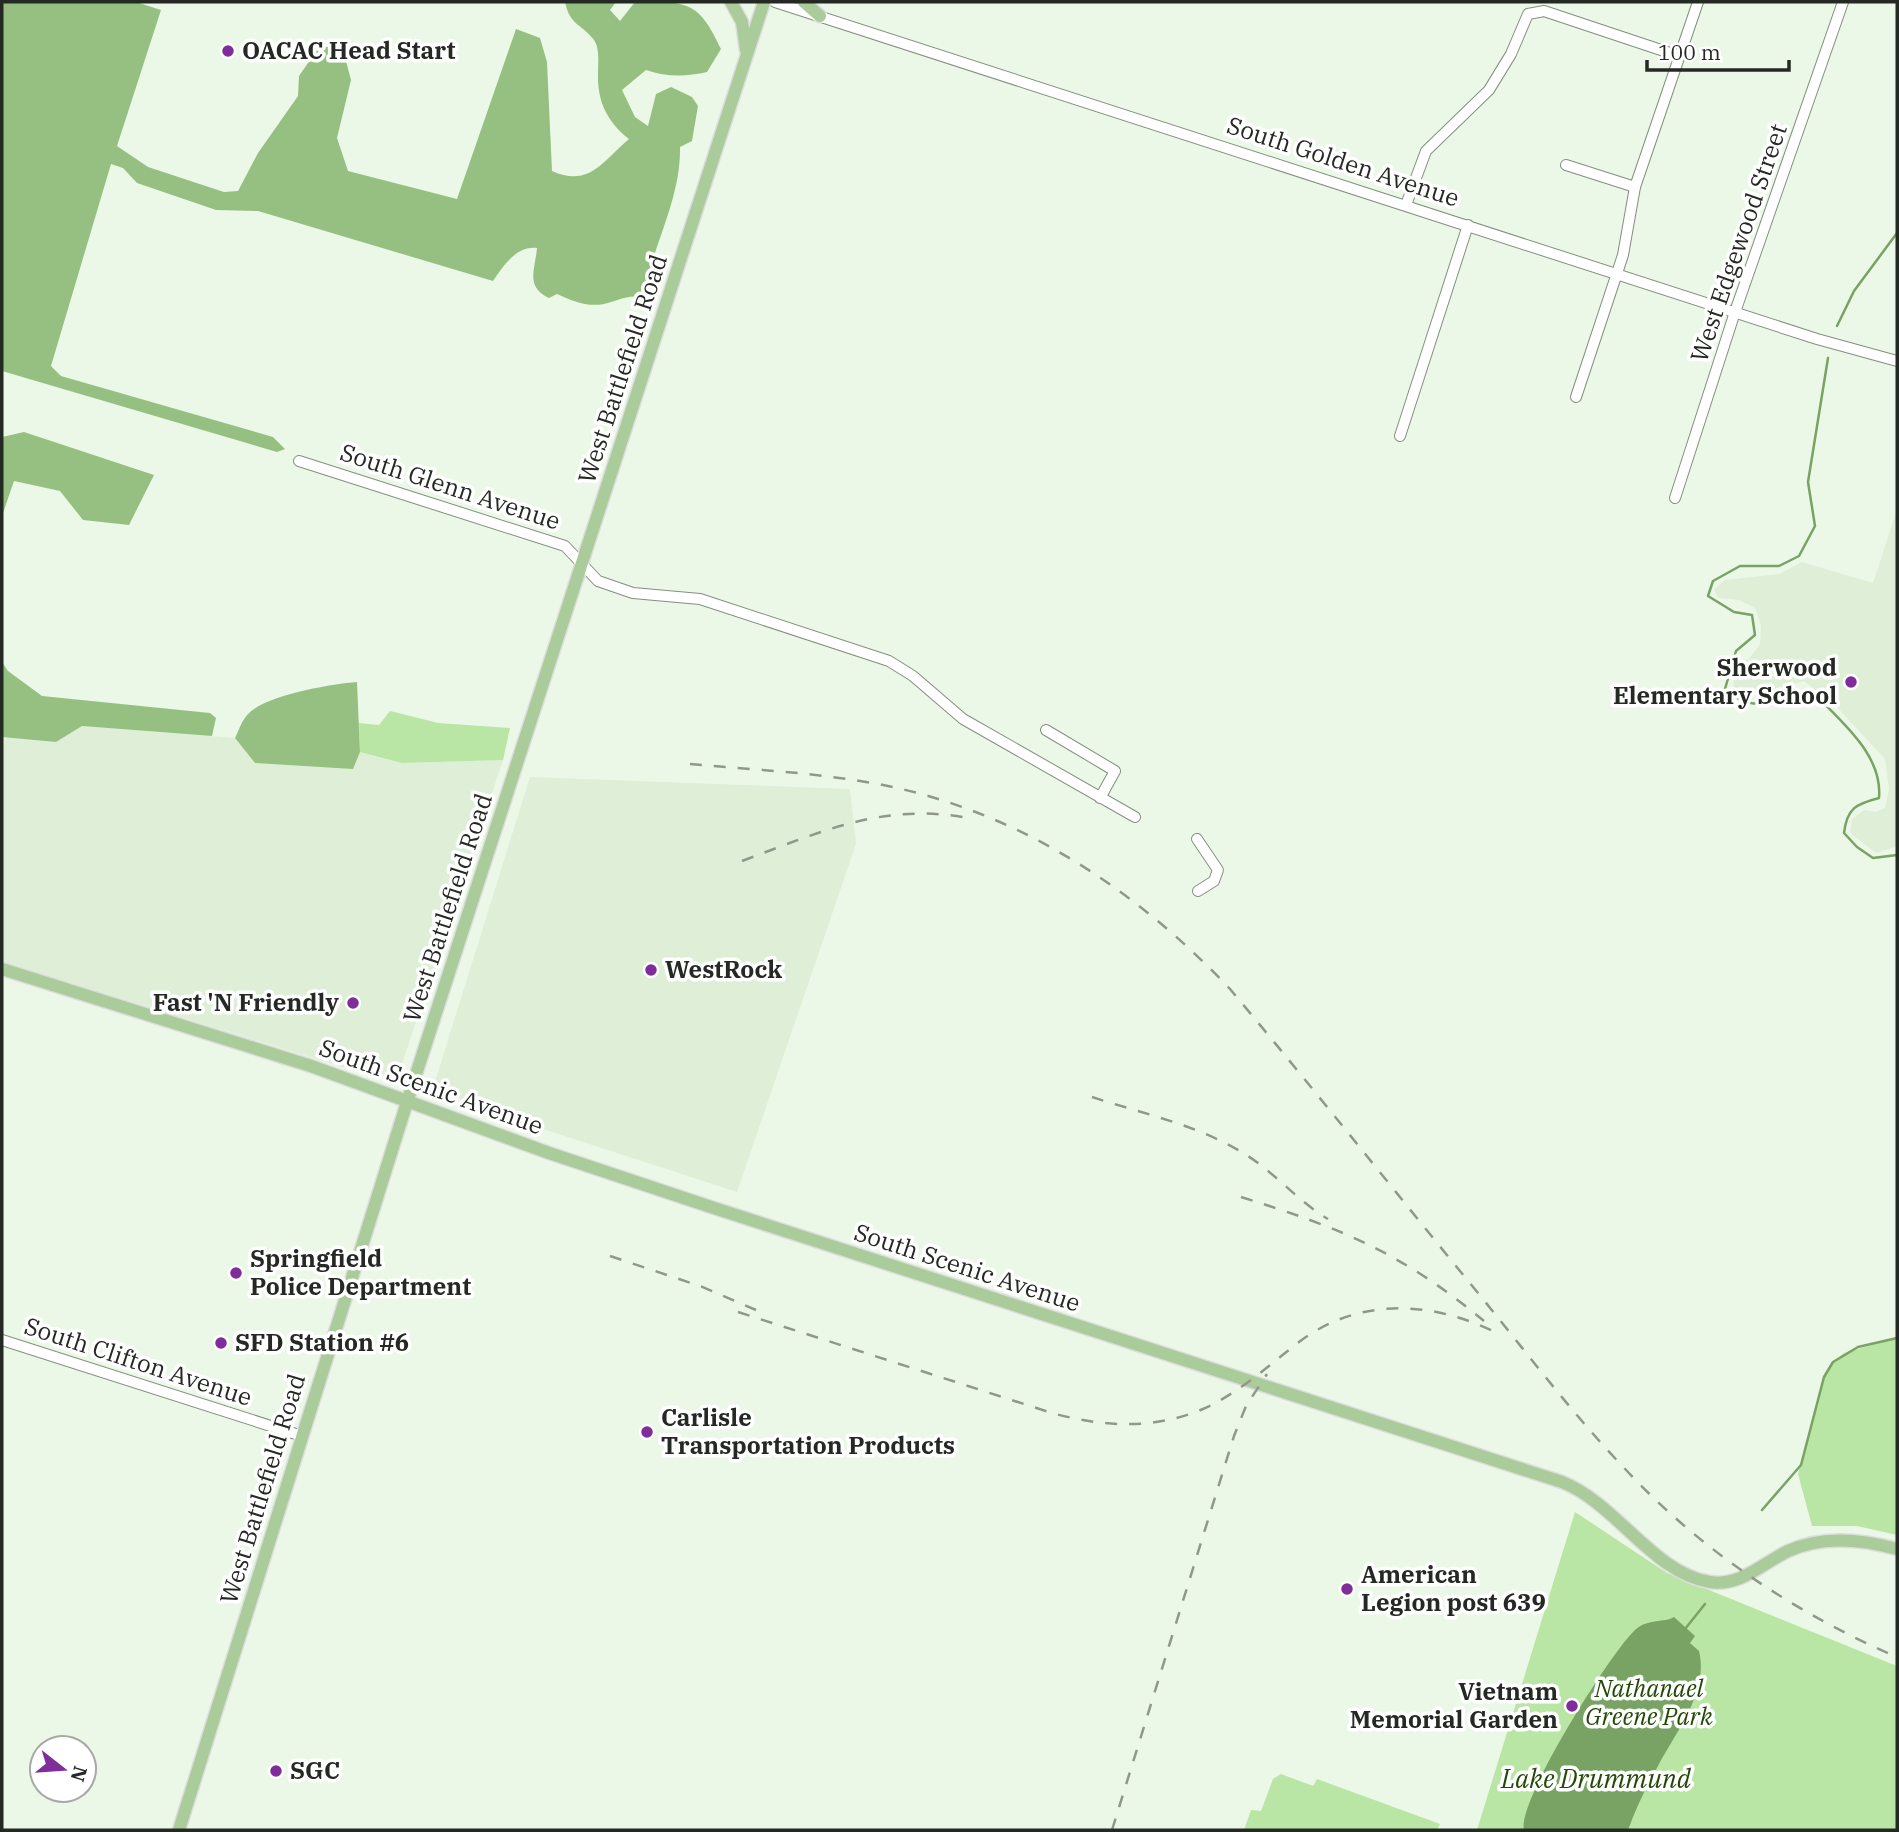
<svg xmlns="http://www.w3.org/2000/svg" width="1899" height="1832" font-family="'IBM Plex Serif',serif">
<rect width="100%" height="100%" fill="#ecf8e7"/>
<g fill="#deeed7">
<path d="M1897,509V846L1876,853L1850,833L1852,819L1864,810L1876,812L1885,808L1889,789L1885,759L1836,706L1804,681L1759,694L1747,690L1738,695L1733,684L1739,662L1749,659L1760,644L1761,625L1755,608L1739,600L1718,598L1714,590L1725,580L1779,574L1802,562L1873,583Z"/>
<path d="M82,726L235,738L255,763L352,768L360,752L402,763L503,760L399,1073L371,1076L2,961V737L56,742Z"/>
<path d="M530,777L850,789L856,844L737,1192L534,1126L433,1088Z"/>
</g>
<g fill="#b9e5a5">
<path d="M390,711L438,723L510,728L503,760L402,763L360,752L359,723L379,725Z"/>
<path d="M1897,1338V1535L1857,1526H1812L1798,1474L1824,1377L1833,1362L1844,1353Z"/>
<path d="M1575,1512L1667,1573L1897,1666V1830H1477Z"/>
<path d="M1281,1774L1313,1786L1317,1779L1440,1824L1437,1830H1244L1251,1810L1261,1811L1273,1779Z"/>
</g>
<g fill="#96c082">
<path d="M2,2H136L161,10L117,146L148,167L224,192L238,191L258,153L298,96L299,76L317,50L333,45L346,61L351,80L337,138L348,171L457,199L516,29L540,38L547,62L552,171C589,188 603,161 629,139C607,122 597,101 598,73C598,62 600,49 594,40C581,23 570,26 565,2H616L610,10L620,21L635,2C688,2 698,0 721,49L707,72C686,77 666,77 646,70L622,90L635,117L648,126L656,94L671,87L692,97L698,106L692,141L680,147C681,200 652,246 643,298C628,295 625,298 611,302C592,309 574,302 557,294L549,298C525,287 535,270 537,248C516,246 504,265 493,281L258,211L216,210L137,183L123,168L111,164L51,366L61,376L273,437L285,449L277,452L2,371Z"/>
<path d="M24,432L154,475L129,525L83,520L60,491L14,481L2,516V437Z"/>
<path d="M2,662L8,671L42,696L210,713L216,718L212,736L82,726L56,742L2,737Z"/>
<path d="M357,682L360,752L353,769L255,763L235,738C239,730 242,720 248,714C266,695 331,684 357,682Z"/>
</g>
<path fill="#79a265" d="M1674,1617L1695,1636L1690,1643L1699,1651C1709,1692 1676,1732 1658,1766C1646,1787 1636,1808 1628,1830H1524C1516,1803 1611,1652 1635,1630C1648,1618 1665,1623 1674,1617Z"/>
<g fill="none" stroke-linecap="round" stroke-linejoin="round">
<g stroke="#79a265" stroke-width="2.5">
<path d="M1837,326L1854,291L1897,233"/>
<path d="M1828,358L1808,482L1815,526L1799,556L1779,566H1740L1713,581L1708,596L1734,612L1752,615L1755,635L1736,651L1725,689C1763,722 1772,688 1813,692C1840,721 1883,754 1879,798C1856,804 1847,808 1844,833L1857,847L1873,858L1897,855"/>
<path d="M1762,1510L1801,1465L1824,1377L1833,1362L1858,1347L1897,1338"/>
<path d="M1685,1629L1705,1604"/>
</g>
<g stroke="#848f80" stroke-width="12">
<g id="minor">
<path d="M775,2L1817,339L1897,361"/>
<path d="M1566,165L1635,187"/>
<path d="M1406,205L1426,151L1489,90L1511,54L1528,14L1544,11L1679,56"/>
<path d="M1576,397L1623,255L1635,187L1698,2"/>
<path d="M1400,436L1468,225"/>
<path d="M299,461L565,546L598,581L633,593L700,599L889,661L913,676L963,719L1135,817"/>
<path d="M1675,498L1735,312L1843,2"/>
<path d="M1046,730L1115,771L1100,798"/>
<path d="M1197,839L1218,870L1214,881L1198,891"/>
<path d="M2,1340L302,1436"/>
</g>
</g>
<g stroke="#dcdddc" stroke-width="15">
<g id="major">
<path d="M731,2L742,22L746,50"/>
<path d="M804,2L820,16"/>
<path d="M2,969L311,1066L549,1153L714,1208L1562,1482C1616,1503 1654,1574 1710,1582C1740,1587 1763,1563 1788,1551C1823,1535 1861,1539 1897,1549"/>
<path d="M179,1830L408,1099L764,2"/>
</g>
</g>
<use href="#minor" stroke="#fff" stroke-width="10"/>
<use href="#major" stroke="#aacb9a" stroke-width="12"/>
<g stroke="#90988c" stroke-width="2.5" stroke-dasharray="12 12" stroke-linecap="butt">
<path d="M690,764C746,769 804,772 860,781C1005,803 1131,884 1230,989C1314,1089 1395,1192 1478,1293C1527,1353 1574,1416 1628,1472C1703,1552 1797,1614 1897,1657"/>
<path d="M742,861C820,832 884,802 968,818"/>
<path d="M1092,1097C1144,1114 1202,1126 1248,1156C1277,1175 1299,1202 1328,1219"/>
<path d="M1241,1197C1341,1228 1402,1253 1484,1321"/>
<path d="M610,1256L700,1286L756,1310"/>
<path d="M738,1312L1052,1413C1103,1427 1153,1430 1203,1409C1239,1393 1268,1366 1299,1342C1360,1296 1434,1301 1499,1334"/>
<path d="M1112,1830L1234,1436L1246,1406L1267,1374"/>
</g>
</g>
<g fill="#802d9c" stroke="#fff" stroke-width="2.5">
<circle cx="228" cy="51" r="7"/>
<circle cx="1851" cy="682" r="7"/>
<circle cx="651" cy="970" r="7"/>
<circle cx="353" cy="1003" r="7"/>
<circle cx="236" cy="1273" r="7"/>
<circle cx="221" cy="1343" r="7"/>
<circle cx="647" cy="1432" r="7"/>
<circle cx="1347" cy="1589" r="7"/>
<circle cx="1572" cy="1706" r="7"/>
<circle cx="276" cy="1771" r="7"/>
</g>
<g text-anchor="middle" stroke-width="7" stroke-linejoin="round" paint-order="stroke">
<g font-size="24" font-weight="bold" fill="#252923" stroke="#fff" text-anchor="start">
<text x="242" y="59">OACAC Head Start</text>
<text x="1837" y="676" text-anchor="end">Sherwood<tspan x="1837" dy="28">Elementary School</tspan></text>
<text x="665" y="978">WestRock</text>
<text x="339" y="1011" text-anchor="end">Fast 'N Friendly</text>
<text x="250" y="1267">Springfield<tspan x="250" dy="28">Police Department</tspan></text>
<text x="235" y="1351">SFD Station #6</text>
<text x="661" y="1426">Carlisle<tspan x="661" dy="28">Transportation Products</tspan></text>
<text x="1361" y="1583">American<tspan x="1361" dy="28">Legion post 639</tspan></text>
<text x="1558" y="1700" text-anchor="end">Vietnam<tspan x="1558" dy="28">Memorial Garden</tspan></text>
<text x="290" y="1779">SGC</text>
</g>
<g font-size="24" fill="#252923" stroke="#fff">
<text transform="translate(1343 162) rotate(18)" y="8">South Golden Avenue</text>
<text transform="translate(1739 243) rotate(-71)" y="8">West Edgewood Street</text>
<text transform="translate(623 369) rotate(-72)" y="8">West Battlefield Road</text>
<text transform="translate(450 487) rotate(18)" y="8">South Glenn Avenue</text>
<text transform="translate(448 908) rotate(-72)" y="8">West Battlefield Road</text>
<text transform="translate(431 1087) rotate(20)" y="8">South Scenic Avenue</text>
<text transform="translate(967 1268) rotate(18)" y="8">South Scenic Avenue</text>
<text transform="translate(138 1362) rotate(18)" y="8">South Clifton Avenue</text>
<text transform="translate(263 1489) rotate(-73)" y="8">West Battlefield Road</text>
</g>
<g font-size="24" font-style="italic" fill="#224806" stroke="#fff">
<text x="1649" y="1697">Nathanael<tspan x="1649" dy="28">Greene Park</tspan></text>
</g>
<g font-size="26" font-style="italic" fill="#224907" stroke="#fff">
<text x="1596" y="1788">Lake Drummund</text>
</g>
</g>
<rect width="1899" height="1832" fill="none" stroke="#252923" stroke-width="7"/>
<g transform="translate(63 1769) rotate(107)"><circle r="33" fill="#ffffff" stroke="#a8a9a7" stroke-width="2"/>
<path d="M0-5L12 26L0 18L-12 26Z" fill="#802d9c"/>
<text y="-10" font-size="19" font-weight="bold" text-anchor="middle" fill="#252923">N</text>
</g>
<path d="M1647 60v10h142v-10" fill="none" stroke="#252923" stroke-width="3.5"/>
<text x="1658" y="60" font-size="21" fill="#252923" stroke="#ffffff" stroke-width="5" paint-order="stroke">100 m</text>
</svg>
